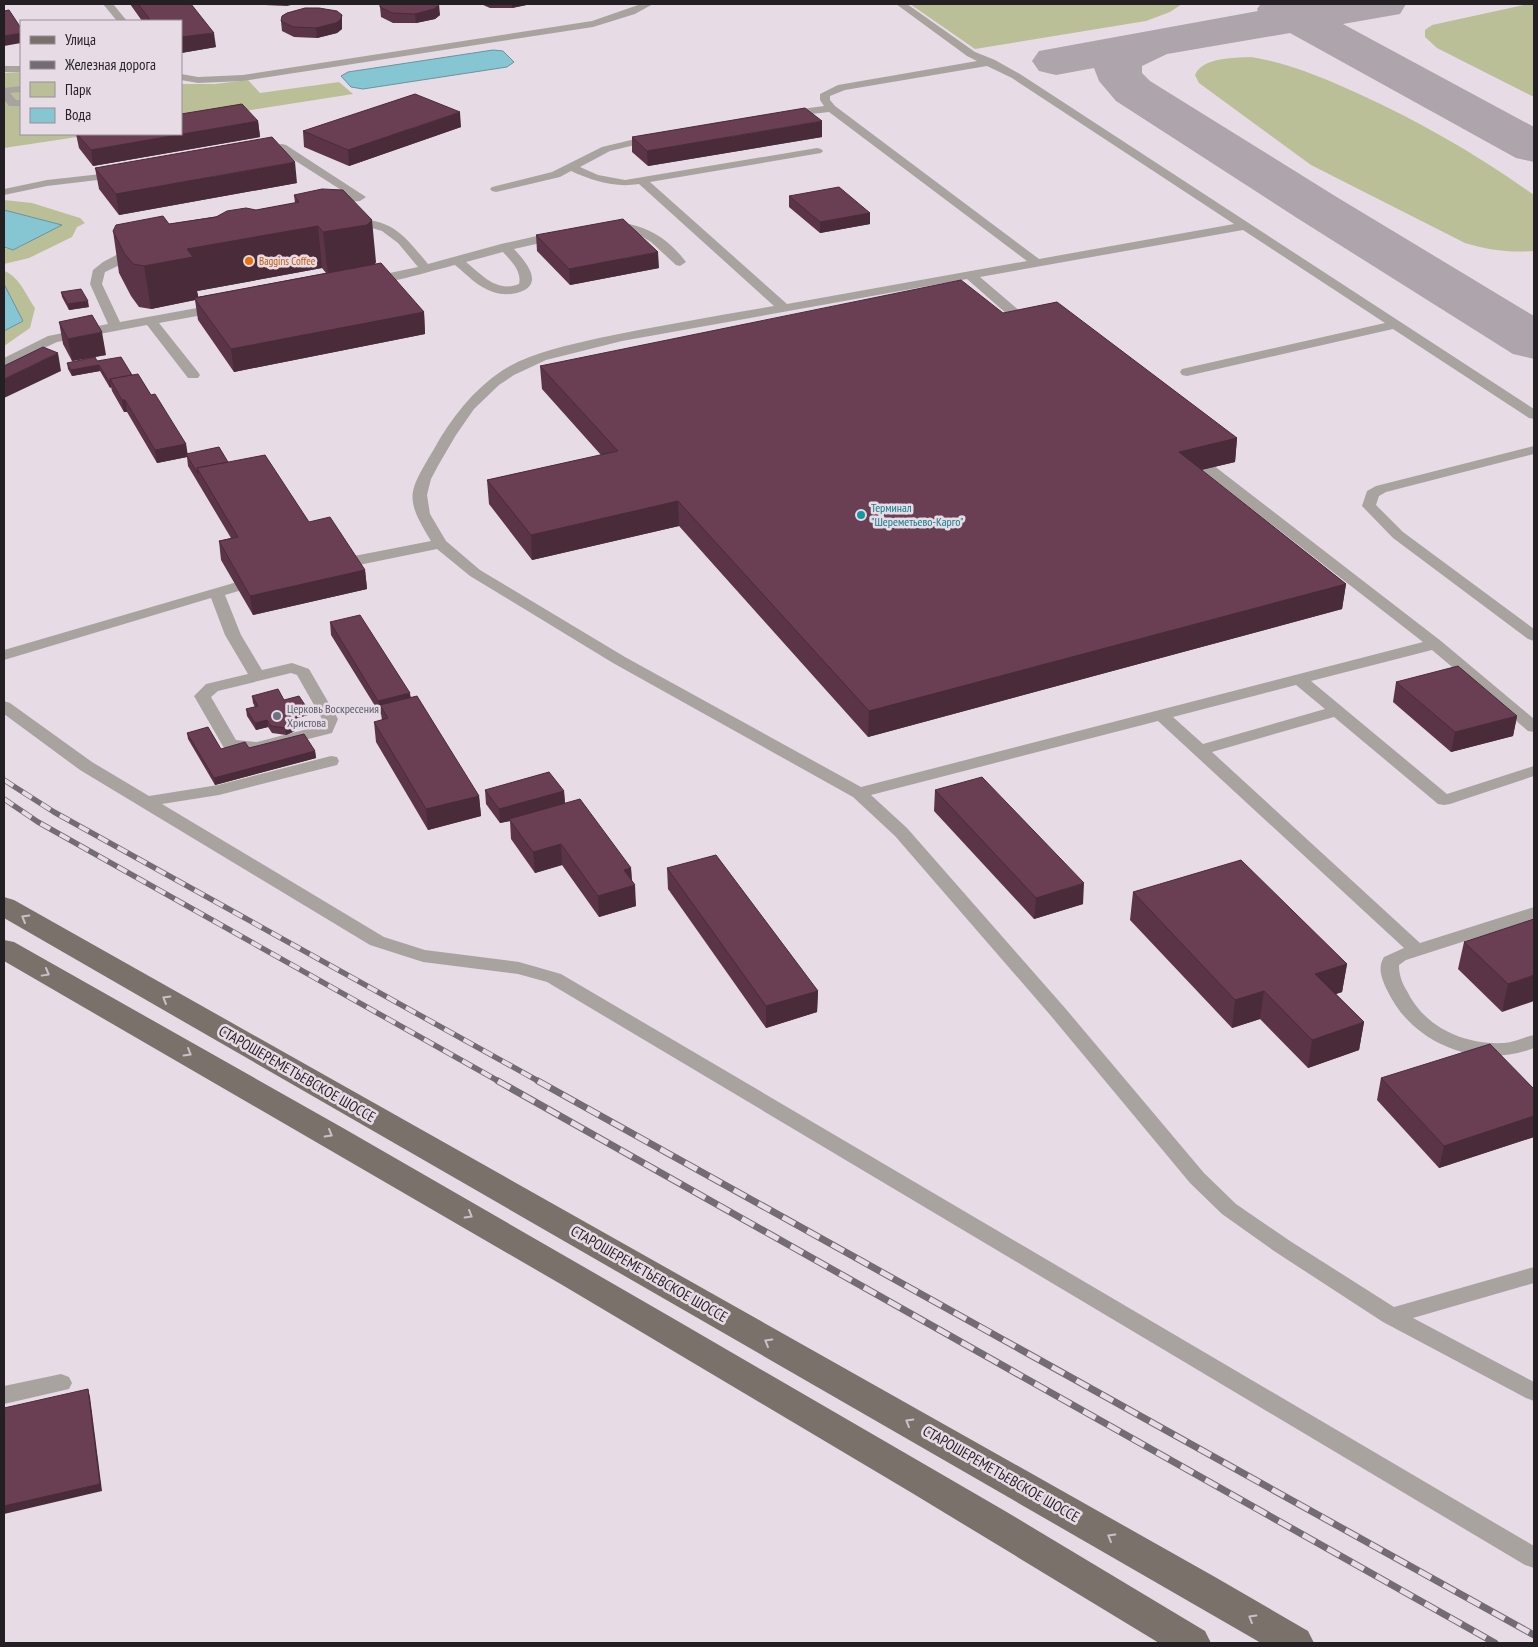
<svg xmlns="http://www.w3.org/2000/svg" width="1538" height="1647" font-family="'PT Sans Narrow',sans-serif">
<rect width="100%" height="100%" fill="#e7dbe6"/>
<g fill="#babf97">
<path d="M910,4H1182L1170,12L1146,21L975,49Z"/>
<path d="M1528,4H1534V97L1437,48L1425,37V30L1432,25Z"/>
<path d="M1251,57C1289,63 1324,78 1359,94C1421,122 1479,156 1534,195V251C1509,253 1489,250 1465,243L1311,165L1199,83L1195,75C1203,57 1233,58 1251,57Z"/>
<path d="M21,72V134H97L4,148V73Z"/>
<path d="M248,80L260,93L339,82L353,94L181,121V84H215Z"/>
<path d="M4,200L32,203L80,218L85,223L77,227L72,237L29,258L4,264V248L13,250L61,225L4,210Z"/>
<path d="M4,271C19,276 26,295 35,308L30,328L4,346V331L22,321L4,284Z"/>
</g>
<g fill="#86c6d3" stroke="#68949e">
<path d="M493,50L503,51L514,62L507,67L363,89L351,87L341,76L348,72Z"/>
<path d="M4,210L62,225L13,250L4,247Z"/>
<path d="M4,284L23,321L4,331Z"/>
</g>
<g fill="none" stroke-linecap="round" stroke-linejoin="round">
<path fill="#aea4ac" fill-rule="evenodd" d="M1261,4H1406L1400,14L1343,24L1534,127V162L1516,158L1290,33L1167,54L1142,66V73L1150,81L1335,196L1534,316V359L1513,354L1297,218L1116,101L1099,81L1094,68L1056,75L1039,71L1032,61L1039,51L1258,11L1257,9Z"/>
<g fill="#a9a3a0" fill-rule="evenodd">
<path d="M103,4H113L127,21H117Z"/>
<path d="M641,4H653L635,14L593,27L243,81L198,83L181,80V74L198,77L243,75L592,21Z"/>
<path d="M896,4H907L975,52L995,60L1020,74L1534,409V419L1529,418L1393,329L1187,376L1182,375L1180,372L1182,369L1385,323L1243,230L980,277L1035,324L1036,327L1035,330H1025L967,279L622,341L546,360L514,375L499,385L474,409L456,435L439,464L431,479L427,495L430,514L446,541L480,570L625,657L861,787L1423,642L1203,471L1201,468L1203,465H1213L1441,641L1534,719V732L1528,731L1432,650L1311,681L1447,794L1534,766V776L1450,804L1444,805L1438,804L1334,717L1212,752L1420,943L1534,907V919L1406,960L1399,965C1399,975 1402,983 1407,991C1425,1028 1465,1045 1504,1043C1515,1042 1524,1037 1534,1035V1048C1478,1070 1412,1044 1387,990C1382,979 1377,968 1384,957L1404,948L1158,721L871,795L907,828L1065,1008L1204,1173L1236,1204L1290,1241L1394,1307L1534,1267V1283L1413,1318L1534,1382V1401L1526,1398L1383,1322L1274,1251L1222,1214L1190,1183L1051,1016L895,836L853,797L613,663L470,576L437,549L349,567L344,565L341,562L344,559L349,557L431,541C404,497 408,493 434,449C451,418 473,390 503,370C532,352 566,346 599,338C657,326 716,316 774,306L639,184C615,188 593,181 571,171L560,177L496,192L492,191L490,189L492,187L552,172L602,147L656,134L662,137L660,139L610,151L580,167L598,175L625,180L817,148L821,149L823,151L821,153L650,182L787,304L1027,261L829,112L787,117L782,114L787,111L824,106L820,100V94L838,85L977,61L967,56ZM987,66L1012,78L1234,224L1039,259L835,106L830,100V96L845,90ZM1296,685L1325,709L1203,744L1173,717Z"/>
<rect x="4" y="66" width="17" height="6"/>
<path d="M21,86V92L10,93L16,100H21V106H9L4,100V88Z"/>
<path d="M282,144L286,145L366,197L360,201L324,204L322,202L324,200L349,195L280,151L258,154L252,151L254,149Z"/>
<path d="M119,172L123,173L125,175L123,177L47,186L4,195V189L47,180Z"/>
<path d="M350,219C392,218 403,234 428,264L501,244L559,231L565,235L563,238L514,249C525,261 545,283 520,292C511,295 502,295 493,292C478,287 467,275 455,265C438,269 379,287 366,284L364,281L366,278L418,267L398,243L382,231L365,226H346L344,223L346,220ZM503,252C511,261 522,271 519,284C497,293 482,275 466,262Z"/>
<path d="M606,222C639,221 666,235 686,262L680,266L676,265L651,242L635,232L602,229L600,226L602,223Z"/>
<path d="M137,244L141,245L143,248L141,251L124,261L122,264L105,272L102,284L120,322L219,304L225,308L219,312L159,323L198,372L200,375L198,378H188L147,325L57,342L4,367V358L48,336L108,324L90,284L93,270L103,262Z"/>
<path d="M1534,446V454L1386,492L1379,496L1376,505L1403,532L1534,629V641L1528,639L1393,538L1362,506L1367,491L1376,486Z"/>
<path d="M237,582L242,584L245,587L242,590L225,595L241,635L262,670L292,663L309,669L338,719L332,733L257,752L224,748L194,696L206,684L248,674L225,635L211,598L4,660V650ZM291,673L297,675L322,719L319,726L257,742L236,740L211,697L218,691Z"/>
<path d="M4,701L10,703L92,762L149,796L218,785L331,756L337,757L339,761L337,765L219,795L162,804L384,937L425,950L519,962L561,974L1534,1546V1568L1525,1565L547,982L518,974L423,962L370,945L80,770L4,714Z"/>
<path d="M61,1374L69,1377L72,1383L69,1389L4,1404V1386Z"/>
</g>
<g fill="#7b716b" fill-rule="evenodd">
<path d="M4,897L14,900L1215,1577L1308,1631L1314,1643H1261L4,918Z"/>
<path d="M4,940L14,942L343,1128L669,1316L1005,1511L1205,1631L1211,1643H1159L912,1493L564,1286L4,961Z"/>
</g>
<g stroke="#746c73" stroke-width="5.5">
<g id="rail-far1">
<path d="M4,780L54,812L540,1082"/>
<path d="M4,799L38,822L500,1082"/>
</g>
</g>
<g stroke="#746c73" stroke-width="7">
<g id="rail">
<path d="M498,1081L1495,1643"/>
<path d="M538,1081L1534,1635"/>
</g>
</g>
<use href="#rail-far1" stroke="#e7dbe6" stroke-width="4" stroke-dasharray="11" stroke-linecap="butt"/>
<use href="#rail" stroke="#e7dbe6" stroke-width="5" stroke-dasharray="14" stroke-linecap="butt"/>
</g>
<g fill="#5b3547" fill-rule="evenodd">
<path d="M130,4H191L216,47L181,53V21H142Z"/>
<path d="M263,4H295L287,6L265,5Z"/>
<path d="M481,4H531L512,8H490Z"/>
<path d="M380,7L440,15L435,19L416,23H393L381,17Z"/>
<path d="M281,21L342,24V29L337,33L317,38L294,37L282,31Z"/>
<path d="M258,121L260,137L93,166L79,148L76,134H181Z"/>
<path d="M461,127L349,166L304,147L303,131Z"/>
<path d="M632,137H822L648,166L632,152Z"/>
<path d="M95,168L297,183L119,215L99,189Z"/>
<path d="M294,195L376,262L375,264L424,312L425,334L234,372L198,320L195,300L151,309L139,307L131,296L119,273L113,231L169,224L256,210L295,203ZM322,268L326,273L198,297L197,291Z"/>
<path d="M789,196L870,213V224L820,233L789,207Z"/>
<path d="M536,235L659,268L570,285L537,251Z"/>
<path d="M61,292L89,307L69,310L62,297Z"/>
<path d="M1003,313L1237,438L1235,462L1201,470L1346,584L1342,609L868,737L679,526L532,560L489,504L487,480L601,455L542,389L540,366Z"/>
<path d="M59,322L106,355L72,361L63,344Z"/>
<path d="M97,361L132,375L151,395L186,444L187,454L228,462L309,522L365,570L367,589L253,615L221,560L219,541L231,538L188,466L187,457L157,463L127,412H124L112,391L111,387L110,388L100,371L72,376L68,369L67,363Z"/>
<path d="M330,622L411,697L479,796L481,816L428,830L376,742L374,722L382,720L381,714H380L331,635Z"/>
<path d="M1396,682L1517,716L1513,736L1451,752L1393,702Z"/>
<path d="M252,696L284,700L308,715L297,718V724L295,731L286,735L272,733L268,727L256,730L247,716L246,709L255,707L253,703Z"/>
<path d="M187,733L221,749L249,748L315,751L316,758L215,785L188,739Z"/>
<path d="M485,790L564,791L565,804L631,868L632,881L636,906L599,917L562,865L535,873L511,839L510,821L500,823L486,804Z"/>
<path d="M935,790L1083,904L1034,919L934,811Z"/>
<path d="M667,868L818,991L817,1012L766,1028L668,889Z"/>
<path d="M1133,892L1347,964L1342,992L1336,994L1364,1022L1359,1050L1308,1068L1260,1019L1232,1028L1130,920Z"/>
<path d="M1534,919L1502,1012L1458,969L1464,942Z"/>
<path d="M1381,1078L1534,1089V1137L1439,1168L1377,1100Z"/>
</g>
<g fill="#4a2b3a">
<path d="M439,4L440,15L435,19L416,23L415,14Z"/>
<path d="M512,4H531L512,8Z"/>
<path d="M342,15V29L337,33L317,38L316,28Z"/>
<path d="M21,33V43L4,46V36Z"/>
<path d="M214,33L216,47L181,53V37Z"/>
<path d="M460,112L461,127L349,166L348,150Z"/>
<path d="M258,121L260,137L93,166L91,150Z"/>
<path d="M822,121V137L648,166L647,151Z"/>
<path d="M295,162L297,183L119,215L116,194Z"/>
<path d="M870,213V224L820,233V222Z"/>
<path d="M372,220L376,262L371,267L328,275L323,232Z"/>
<path d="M318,226L322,268L197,291L199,300L194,298L195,300L151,309L144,266L187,249Z"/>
<path d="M658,252L659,268L570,285L569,269Z"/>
<path d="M88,301L89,307L69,310L68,304Z"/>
<path d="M424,312L425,334L234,372L231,349Z"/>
<path d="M102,332L106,355L72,361L68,339Z"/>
<path d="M58,353L61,371L4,398V379Z"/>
<path d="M99,365L100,371L72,376L71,370Z"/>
<path d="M110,381L111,387L110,388L109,382Z"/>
<path d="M122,400H125L127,412H124Z"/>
<path d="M1237,438L1235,462L1176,476L1179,452Z"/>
<path d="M186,444L188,456L186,454L187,457L157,463L155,450Z"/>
<path d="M678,501L679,526L532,560L531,535Z"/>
<path d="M365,570L367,589L253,615L250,596Z"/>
<path d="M1346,584L1342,609L868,737L869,711Z"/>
<path d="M410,693L412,707L380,705L381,714H380L378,701Z"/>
<path d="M307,708L308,715L297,718V724L295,731L286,735L285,728L293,712Z"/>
<path d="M1517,716L1513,736L1451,752L1455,732Z"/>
<path d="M267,720L268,727L256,730L255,723Z"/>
<path d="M315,751L316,758L215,785L214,778Z"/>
<path d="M564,791L565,805L509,819L510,821L500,823L499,809Z"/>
<path d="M479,796L481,816L428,830L426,809Z"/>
<path d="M561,844L562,865L535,873L533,852Z"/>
<path d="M631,868L632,886L635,885L636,906L599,917L598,896L624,870Z"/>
<path d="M1084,883L1083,904L1034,919L1036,898Z"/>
<path d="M1347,964L1342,992L1311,1002L1315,974Z"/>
<path d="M1534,975V1001L1502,1012L1508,984Z"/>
<path d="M818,991L817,1012L766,1028V1006Z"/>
<path d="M1264,991L1260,1019L1232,1028L1235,1000Z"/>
<path d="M1364,1022L1359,1050L1308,1068L1312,1040Z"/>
<path d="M1534,1116V1137L1439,1168L1444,1146Z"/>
<path d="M88,1389L90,1397L102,1491L4,1514V1506Z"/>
</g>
<g fill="#6a3e53" stroke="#4a2b3a">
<path d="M138,4H191L214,33L181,37V21H151Z"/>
<path d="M380,4H439V5L434,9L415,14L392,13L380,7Z"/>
<path d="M305,8H319L337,11L342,15L341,19L336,23L316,28L293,27L281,21L282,16L287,13Z"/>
<path d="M9,10L21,28V33L4,36V11Z"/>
<path d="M415,94L460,112L348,150L303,131Z"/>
<path d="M242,104L258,121L91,150L77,134H181V114Z"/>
<path d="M805,108L822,121L647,151L632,137Z"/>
<path d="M272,137L295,162L116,194L95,168Z"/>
<path d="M839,187L870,213L820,222L789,196Z"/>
<path d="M322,189L343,190L372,220L367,225L323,232L318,226L187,249L193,257L144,266L133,264L124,253L113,231L116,225L163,216L169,224L216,217L227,211L246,208L256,210L299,202L294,195Z"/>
<path d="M623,219L658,252L569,269L536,235Z"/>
<path d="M381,263L424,312L231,349L194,298Z"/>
<path d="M961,280L1003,313L1057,302L1237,438L1179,452L1346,584L869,711L678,501L531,535L487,480L618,451L540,366Z"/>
<path d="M81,289L88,301L68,304L61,292Z"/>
<path d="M92,315L102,332L68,339L59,322Z"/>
<path d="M43,347L58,353L4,379V366Z"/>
<path d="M95,357L97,361L121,357L132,375L110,379V381L109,382L99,365L71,370L67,363Z"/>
<path d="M138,374L151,395L155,394L186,444L155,450L125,400H122L110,379Z"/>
<path d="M219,447L228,462L197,468L198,474L186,454Z"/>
<path d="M265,455L309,522L330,517L365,570L250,596L219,541L238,537L197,468Z"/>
<path d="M360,615L410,693L378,701L330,622Z"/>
<path d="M1458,666L1517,716L1455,732L1396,682Z"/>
<path d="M278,689L284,700L299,696L307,708L293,712L297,717L294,724L285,728L271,726L267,720L255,723L246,709L258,706L252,696Z"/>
<path d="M417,696L479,796L426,809L374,722L388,718L380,705Z"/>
<path d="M208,727L221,749L245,742L249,748L304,734L315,751L214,778L187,733Z"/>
<path d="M549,772L564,791L499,809L485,790Z"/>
<path d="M982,777L1084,883L1036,898L935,790Z"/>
<path d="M580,799L631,868L624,870L635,885L598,896L561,844L533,852L509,819Z"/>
<path d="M716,855L818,991L766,1006L667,868Z"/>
<path d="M1241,860L1347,964L1315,974L1364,1022L1312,1040L1264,991L1235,1000L1133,892Z"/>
<path d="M1534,919V975L1508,984L1464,942Z"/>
<path d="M1490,1044L1534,1089V1116L1444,1146L1381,1078Z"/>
<path d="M88,1389L100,1484L4,1506V1408Z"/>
</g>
<defs><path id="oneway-chevron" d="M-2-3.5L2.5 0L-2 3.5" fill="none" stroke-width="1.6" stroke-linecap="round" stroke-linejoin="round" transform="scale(1.25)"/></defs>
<g stroke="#ccc0c7">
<use href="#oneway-chevron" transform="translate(25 918) rotate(-150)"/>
<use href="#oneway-chevron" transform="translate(46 973) rotate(29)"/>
<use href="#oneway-chevron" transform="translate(166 999) rotate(-150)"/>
<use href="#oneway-chevron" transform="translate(188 1053) rotate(30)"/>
<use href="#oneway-chevron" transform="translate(329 1134) rotate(30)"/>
<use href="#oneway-chevron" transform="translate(469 1215) rotate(30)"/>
<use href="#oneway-chevron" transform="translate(768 1342) rotate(-150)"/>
<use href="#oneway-chevron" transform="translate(909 1422) rotate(-150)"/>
<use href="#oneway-chevron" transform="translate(1111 1537) rotate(-150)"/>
<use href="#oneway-chevron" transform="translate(1252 1618) rotate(-149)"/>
</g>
<circle fill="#e8710a" stroke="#e7dbe6" stroke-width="2" cx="249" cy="261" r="5"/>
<circle fill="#0f9aa8" stroke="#e7dbe6" stroke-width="2" cx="861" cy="515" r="5"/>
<circle fill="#6b7280" stroke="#e7dbe6" stroke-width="2" cx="277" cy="716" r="5"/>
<g text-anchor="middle" stroke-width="5" stroke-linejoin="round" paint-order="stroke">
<g font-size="11" fill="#c56008" stroke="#e7dbe6" text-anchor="start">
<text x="259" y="265">Baggins Coffee</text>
</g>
<g font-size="12" fill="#0d838f" stroke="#e7dbe6" text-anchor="start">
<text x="871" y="512">Терминал<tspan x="871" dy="14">"Шереметьево-Карго"</tspan></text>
</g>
<g font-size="12" fill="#5b616d" stroke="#e7dbe6" text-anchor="start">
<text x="287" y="713">Церковь Воскресения<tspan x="287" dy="14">Христова</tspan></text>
</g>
<g font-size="15" fill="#231f23" stroke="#e7dbe6">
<text transform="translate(297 1074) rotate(30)" y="5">СТАРОШЕРЕМЕТЬЕВСКОЕ ШОССЕ</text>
<text transform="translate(649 1274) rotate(30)" y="5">СТАРОШЕРЕМЕТЬЕВСКОЕ ШОССЕ</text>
<text transform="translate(1001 1474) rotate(30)" y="5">СТАРОШЕРЕМЕТЬЕВСКОЕ ШОССЕ</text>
</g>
</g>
<rect width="1538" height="1647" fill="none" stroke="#231f23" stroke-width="10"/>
<rect x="20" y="20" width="162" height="115" fill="#e7dbe6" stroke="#999098"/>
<rect x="30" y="36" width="25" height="8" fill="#7b716b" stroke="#999098"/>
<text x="65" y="45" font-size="15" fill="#231f23">Улица</text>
<rect x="30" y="61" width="25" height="8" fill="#746c73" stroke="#999098"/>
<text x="65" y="70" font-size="15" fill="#231f23">Железная дорога</text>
<rect x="30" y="82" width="25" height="15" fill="#babf97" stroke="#999098"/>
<text x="65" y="95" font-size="15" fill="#231f23">Парк</text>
<rect x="30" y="108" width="25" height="15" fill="#86c6d3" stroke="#999098"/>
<text x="65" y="120" font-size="15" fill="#231f23">Вода</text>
</svg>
